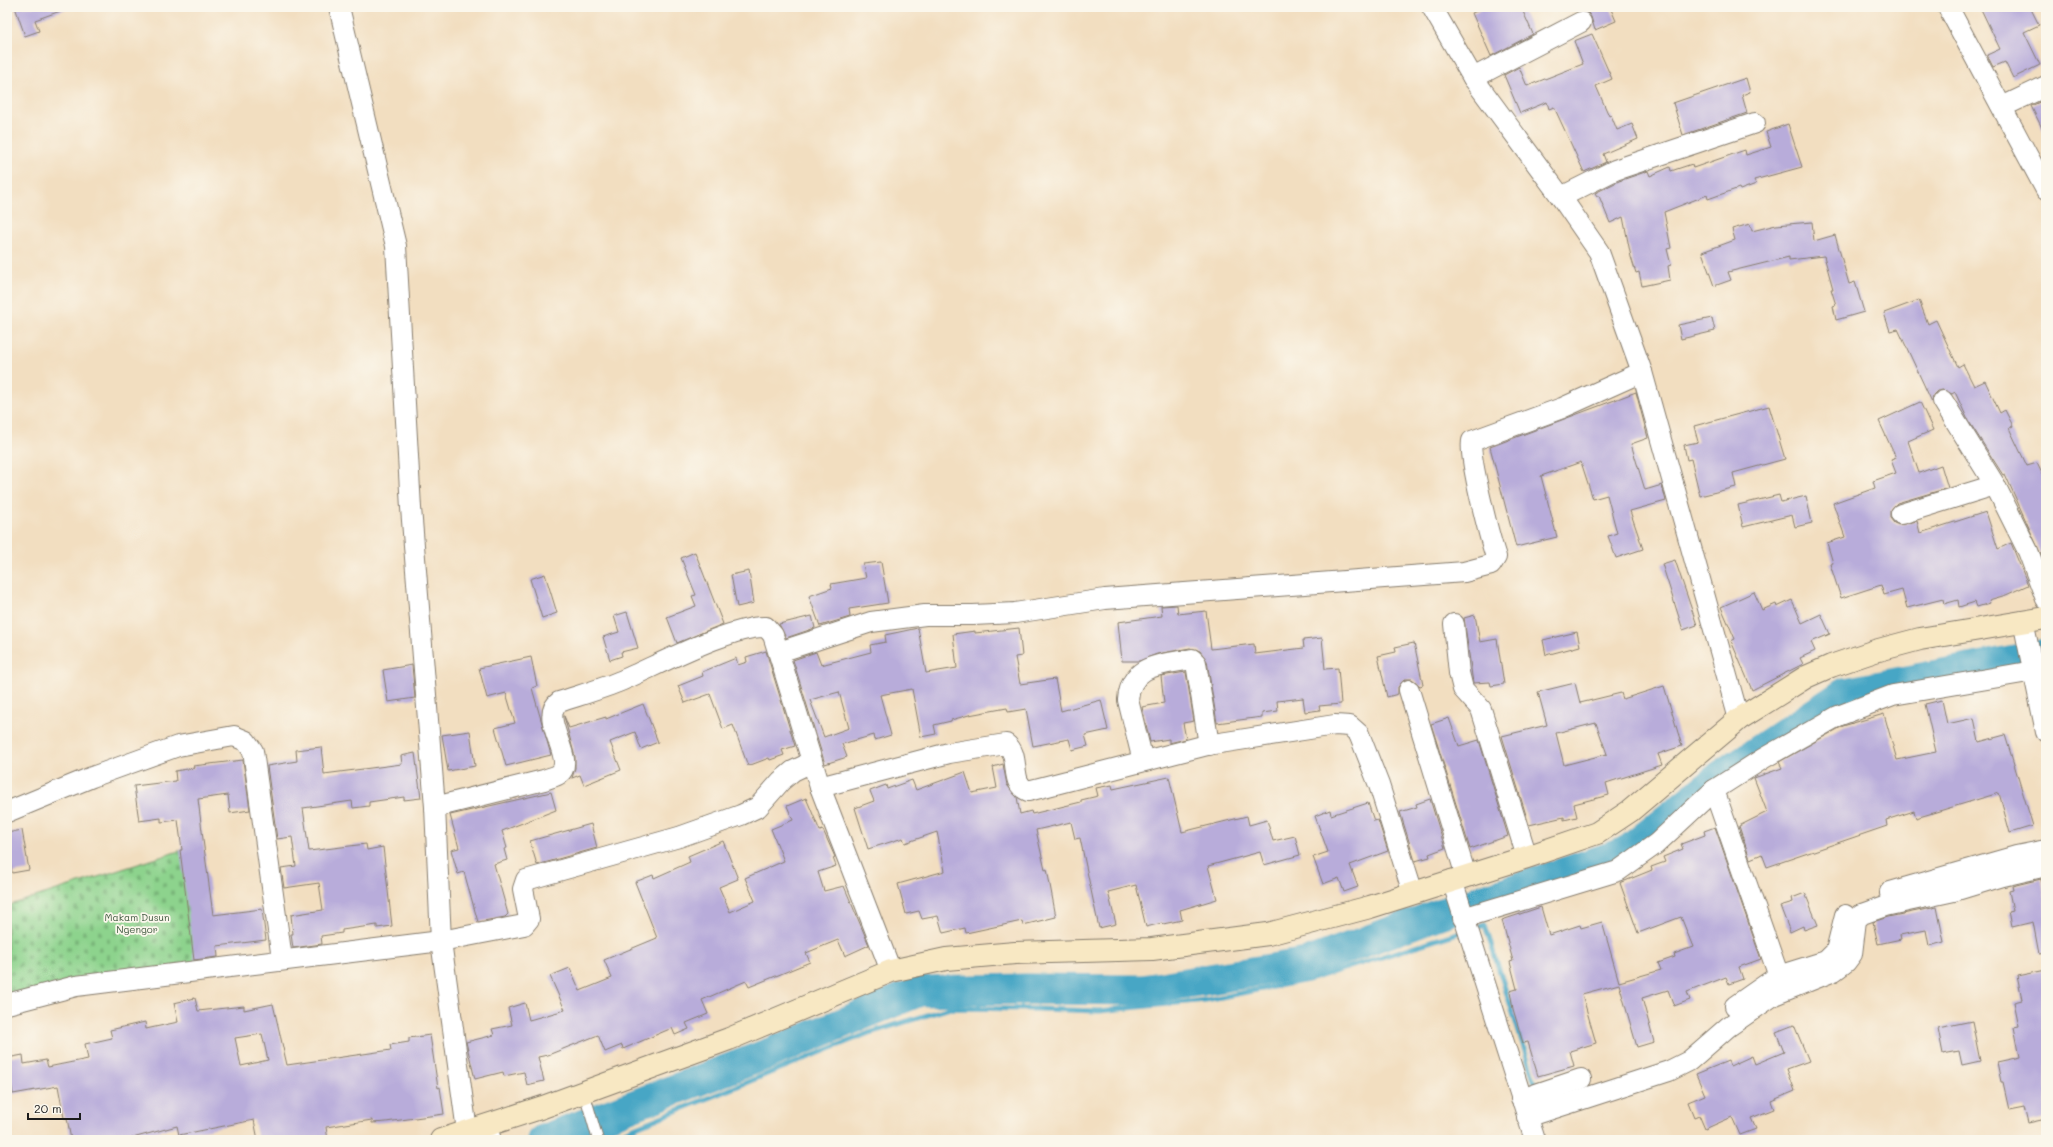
<svg xmlns="http://www.w3.org/2000/svg" width="2053" height="1147" font-family="Mali,sans-serif">
<defs>
<pattern id="cemetery-stones" width="16" height="16" patternUnits="userSpaceOnUse"><rect width="16" height="16" fill="#8dd38d"/><path d="M2 7V4a2 2 0 0 1 4 0v3zM10 15v-3a2 2 0 0 1 4 0v3z" fill="#79b579"/></pattern>
</defs>
<rect width="100%" height="100%" fill="#fbf7ec"/>
<filter id="ink" filterUnits="userSpaceOnUse"><feTurbulence type="fractalNoise" baseFrequency=".025" numOctaves="2"/><feDisplacementMap in="SourceGraphic" scale="8" xChannelSelector="R" yChannelSelector="G"/><feConvolveMatrix kernelMatrix="1 2 1 2 8 2 1 2 1" color-interpolation-filters="sRGB"/></filter>
<filter id="wash" filterUnits="userSpaceOnUse"><feTurbulence type="fractalNoise" baseFrequency=".012" numOctaves="4" result="noise"/><feDisplacementMap in="SourceGraphic" scale="16" xChannelSelector="R" yChannelSelector="G"/><feGaussianBlur stdDeviation="0.9" result="paint"/><feColorMatrix in="noise" values="0 0 0 0 0 0 0 0 0 0 0 0 0 0 0 0 0 1.4 0 .05"/><feComposite in="paint" operator="in"/></filter>
<g filter="url(#wash)">
<rect width="100%" height="100%" fill="#f2dec0"/>
<path fill="url(#cemetery-stones)" stroke="#547854" d="M185,849L198,970L7,1004V906Z"/>
<g fill="none" stroke-linecap="round" stroke-linejoin="round">
<g stroke="#46a6c5" stroke-width="5">
<path d="M1472,929L1485,925L1537,1089"/>
<path d="M604,1140L869,1033L950,1008L1038,1009L1099,1011L1206,1000L1308,980L1464,931"/>
</g>
<path stroke="#46a6c5" stroke-width="31" d="M543,1140L770,1053L920,991L1026,989L1143,990L1307,963L1442,913L1626,852L1719,777L1845,693L2046,654"/>
</g>
<g id="blocks">
<g fill="#b8acda" fill-rule="evenodd">
<path d="M15,7H66V9L35,20L39,31L25,36Z"/>
<path d="M1486,7H1521L1533,34L1491,56L1472,13Z"/>
<path d="M1584,7H1610L1616,21L1595,30L1591,17Z"/>
<path d="M1980,7H2030L2039,25L2024,32L2040,65L2013,78L2005,62L1993,67L1987,55L2000,49Z"/>
<path d="M1592,34L1612,79L1596,86L1609,116L1611,115L1617,130L1632,124L1638,139L1603,154L1606,162L1584,172L1554,107L1549,109L1547,102L1520,113L1504,75L1519,67L1527,86L1583,64L1574,41Z"/>
<path d="M1746,78L1750,92L1742,95L1747,113L1683,135L1673,103Z"/>
<path d="M2046,99V136L2031,106Z"/>
<path d="M1788,124L1802,167L1754,180L1756,184L1740,190L1739,188L1708,199L1707,195L1664,212L1671,248L1667,249L1671,265L1668,266L1670,280L1642,286L1639,272L1636,273L1631,257L1623,217L1610,223L1599,196H1597L1595,193L1619,181L1648,171L1650,176L1670,167L1671,171L1692,164L1693,168L1745,150L1746,155L1771,147L1766,132Z"/>
<path d="M1812,222L1814,241L1835,235L1849,284L1855,282L1864,312L1836,320L1833,306L1836,305L1831,289H1833L1824,256L1789,260V257L1728,272L1731,280L1714,286L1702,252L1735,240L1732,229L1750,224L1752,231L1776,225Z"/>
<path d="M1919,300L1928,324L1936,320L1958,367L1963,364L1974,386L1985,381L2000,413L2005,410L2013,426L2009,428L2027,466L2037,463L2046,482V566L2005,474L2003,475L1968,420L1955,392L1952,394L1943,390L1937,391L1933,395L1932,402L1898,329L1890,331L1884,313Z"/>
<path d="M1712,318L1715,331L1681,339L1678,325Z"/>
<path d="M1636,392L1648,438L1631,444L1645,490L1662,485L1666,501L1630,511L1643,549L1616,558L1608,536L1617,533L1607,495L1593,499L1581,462L1541,476L1557,537L1516,547L1490,447Z"/>
<path d="M1920,402L1933,430L1908,441L1919,473L1941,465L1948,488L1897,503L1890,511V518L1894,523L1899,525L1917,521L1920,533L1986,512L1998,549L2011,543L2028,585L2006,595L1989,600L1990,603L1977,607L1975,602L1959,607L1958,600L1944,604L1943,599L1907,608L1902,590L1884,595L1881,585L1841,598L1830,564L1833,563L1827,543L1845,537L1833,503L1875,488L1873,481L1896,473L1891,460L1896,458L1879,421Z"/>
<path d="M1769,406L1785,459L1733,473L1736,487L1700,496L1691,459L1687,460L1684,445L1698,442L1694,426Z"/>
<path d="M1779,495L1781,502L1806,496L1812,523L1795,527L1792,515L1743,527L1738,505Z"/>
<path d="M695,552L723,624L677,643L667,617L696,606L692,596L696,595L681,558Z"/>
<path d="M1675,560L1697,625L1683,630L1662,564Z"/>
<path d="M881,562L888,603L849,609L850,617L820,626L809,596L832,588L831,584L866,578L863,564Z"/>
<path d="M749,571L754,603L737,607L731,575Z"/>
<path d="M545,574L557,613L542,618L530,579Z"/>
<path d="M1754,592L1762,610L1776,604L1777,607L1792,600L1802,623L1821,614L1830,634L1811,642L1815,651L1800,658L1803,664L1752,690L1731,641L1735,639L1721,607Z"/>
<path d="M1177,605L1178,614L1206,611L1211,649L1254,644L1255,654L1304,648L1303,640L1322,638L1325,669L1338,668L1341,704L1319,706L1320,710L1305,712L1303,698L1277,701L1278,711L1262,713V717L1217,723L1207,661L1200,651L1190,648L1157,654L1139,661H1122L1118,622L1162,616L1161,606Z"/>
<path d="M627,612L638,648L621,652L622,656L610,660L603,637L619,632L614,616Z"/>
<path d="M1475,615L1480,642L1497,639L1504,684L1491,686L1490,682L1473,683L1464,618Z"/>
<path d="M812,616L815,628L786,638L779,624Z"/>
<path d="M918,628L926,673L957,668L953,634L975,631V633L1019,628L1022,656L1015,657L1020,684L1055,679L1061,711L1101,700L1108,730L1085,735L1088,746L1072,750L1069,739L1033,746L1026,709L1008,712L1007,708L969,715L951,720V721L934,725L936,734L921,737L912,689L880,695L891,735L875,740L874,735L842,744L847,757L825,764L793,660L816,652L821,665L871,652L870,645L886,642L885,635ZM839,692L849,728L824,737L810,700Z"/>
<path d="M1577,632L1580,646L1546,655L1543,640Z"/>
<path d="M1414,643L1423,685L1420,686L1412,679H1405L1398,687V694L1387,697L1378,656L1396,652L1395,647Z"/>
<path d="M766,651L795,746L782,750L784,755L770,760L769,758L748,766L733,725L723,729L710,694L685,703L678,686L703,676L702,672L736,658L738,665L747,662L746,657Z"/>
<path d="M531,657L537,686L532,688L551,755L506,766L495,728L515,723L506,693L487,698L479,668Z"/>
<path d="M412,665L415,698L388,702L383,670Z"/>
<path d="M1186,672L1194,721L1183,723L1186,739L1169,743V739L1150,742L1142,707L1164,703L1161,676Z"/>
<path d="M1575,683L1580,703L1621,693L1623,699L1664,686L1682,746L1658,754L1662,765L1606,783L1609,795L1574,804L1577,817L1564,820V817L1529,825L1502,736L1547,725L1538,692ZM1596,723L1607,754L1564,765L1556,733Z"/>
<path d="M1942,700L1947,724L1974,718L1979,742L2005,735L2033,826L2010,833L1999,793L1916,818L1914,811L1886,820L1887,826L1767,867L1762,854L1750,859L1739,826L1767,812L1754,778L1782,768L1779,762L1843,726L1884,714L1897,760L1936,752L1925,704Z"/>
<path d="M643,704L658,742L641,749L635,732L610,742L621,770L584,785L580,775L572,778L575,768V757L564,716L569,728L606,717V719Z"/>
<path d="M1449,718L1459,746L1479,740L1508,836L1470,849L1431,724Z"/>
<path d="M470,731L475,766L448,771L442,735Z"/>
<path d="M321,747L324,774L402,764L401,756L415,753L421,798L404,800V797L369,802V806L353,808L352,801L303,808L309,851L366,844L367,850L383,847L392,926L377,928V925L342,930V933L321,936L322,944L293,948L291,934H293L291,915L323,910L319,883L284,888L281,868L296,866L292,837L277,839L267,766L297,761L296,750Z"/>
<path d="M243,760L250,810L230,813L228,795L198,799L204,847L213,915L262,909L266,940L217,946L218,957L194,960L180,850H182L178,820L161,822V818L139,821L134,786L176,781L175,771L194,768L193,766Z"/>
<path d="M1003,764L1007,785L1017,797L1020,814L1031,811L1032,814L1081,802V800L1098,796L1096,788L1112,785L1113,789L1169,777L1182,832L1247,816L1249,825L1267,820L1273,841L1295,836L1300,855L1264,865L1260,852L1208,866L1217,899L1180,910L1182,920L1163,924L1162,923L1146,927L1136,885L1108,892L1116,924L1099,928L1080,838L1075,839L1071,822L1036,830L1045,870L1047,869L1056,917L1023,925L1022,921L966,933L965,928L943,933L938,916L922,919L919,911L906,914L898,884L945,871L937,832L905,843L903,838L868,849L855,808L874,801L870,791L886,785L887,789L912,780L916,790L965,772L972,793L997,788L993,767Z"/>
<path d="M551,792L556,810L502,831L507,848L504,849L507,860L494,864L508,914L505,917L478,922L464,872L458,874L451,850L459,848L450,815Z"/>
<path d="M806,798L820,831L823,830L835,857L833,858L836,866L818,872L824,891L844,886L869,945L845,956L838,940L806,953L810,962L749,987L746,981L702,1000L708,1014L686,1023L689,1029L675,1035L672,1028L623,1049L622,1045L605,1052L598,1035L548,1055L538,1057L544,1081L527,1085L524,1072L504,1076L503,1072L475,1079L466,1042L494,1035L492,1029L512,1025L508,1008L525,1003L529,1020L565,1010L550,976L570,968L580,991L612,978L604,960L657,938L635,882L653,875L654,878L690,862L688,856L723,841L738,879L719,887L730,912L755,901L745,878L784,861L771,829L793,820L787,806Z"/>
<path d="M1430,799L1445,848L1429,854L1430,857L1415,861L1400,812L1417,807L1416,804Z"/>
<path d="M1368,803L1374,821L1378,820L1388,851L1350,865L1358,887L1344,892L1339,878L1323,884L1313,857L1328,852L1315,816L1330,810L1331,815Z"/>
<path d="M591,824L597,848L537,865L530,841Z"/>
<path d="M1715,827L1761,959L1739,967L1743,979L1729,984L1726,977L1687,992L1690,1000L1674,1006L1668,990L1642,998L1654,1042L1637,1047L1619,984L1582,994L1596,1043L1570,1051L1574,1066L1538,1076L1528,1042L1523,1043L1513,1009L1510,991L1517,989L1510,962L1513,961L1502,920L1541,907L1549,935L1580,925L1581,928L1602,922L1619,982L1661,970L1658,963L1675,957L1674,954L1693,947L1681,917L1638,933L1620,883L1652,870L1651,867L1665,862L1663,857L1683,849L1681,844L1705,835L1704,831Z"/>
<path d="M22,830L29,870L12,873L7,845V833Z"/>
<path d="M2041,879L2046,901V953L2039,954L2033,922L2012,927L2009,912L2013,911L2009,891L2013,890L2012,886Z"/>
<path d="M1805,893L1818,925L1804,930L1803,926L1790,932L1780,906L1793,902L1792,898Z"/>
<path d="M1937,907L1944,942L1929,946L1926,930L1900,935L1901,939L1878,944L1873,922L1888,917Z"/>
<path d="M2046,970V1119L2028,1123L2024,1106L2009,1109L2003,1082H2001L1997,1062L2020,1057L2014,1027L2019,1026L2014,1002L2022,1000L2017,976Z"/>
<path d="M195,998L198,1011L244,1006V1010L273,1004L287,1065L391,1050L390,1045L409,1042V1038L430,1035L438,1088L440,1087L444,1114L386,1122L372,1123V1120L326,1127L328,1140H258L254,1120L179,1135L177,1126L125,1140H71L67,1118H64L58,1086L13,1094L7,1058L23,1055L24,1064L46,1060L48,1067L88,1059L85,1044L112,1038L110,1030L145,1022L146,1029L178,1022L174,1003ZM262,1034L268,1060L241,1066L235,1038Z"/>
<path d="M1972,1021L1980,1061L1962,1065L1959,1051L1943,1054L1938,1028Z"/>
<path d="M1794,1025L1809,1061L1787,1069L1795,1091L1771,1101L1774,1109L1751,1118L1756,1129L1740,1135L1732,1117L1705,1129L1699,1115L1694,1117L1688,1102L1705,1095L1696,1074L1728,1061L1730,1066L1752,1056L1755,1064L1784,1052L1776,1032Z"/>
</g>
</g>
</g>
<g filter="url(#ink)">
<use href="#blocks" fill-opacity="0" stroke="#877d6e" stroke-width="1"/>
<g fill="none" stroke-linecap="round" stroke-linejoin="round">
<g stroke="#877d6e" stroke-width="12">
<path id="lane" d="M584,1092L598,1140"/>
</g>
<g stroke="#877d6e" stroke-width="22">
<g id="street">
<path d="M339,7L396,246L411,508L435,807L441,941L467,1131"/>
<path d="M1432,7L1473,78L1561,197L1599,252L1642,372L1739,719"/>
<path d="M1948,7L2046,190"/>
<path d="M1473,78L1581,22"/>
<path d="M2002,107L2046,86"/>
<path d="M1561,197L1615,170L1755,123"/>
<path d="M1943,401L1995,485L2028,551L2046,599"/>
<path d="M1901,514L1995,485"/>
<path d="M2023,621L2046,732"/>
<path d="M1454,624L1459,673L1463,689L1481,709L1527,857"/>
<path d="M779,652L871,622L925,615H973L1015,613L1105,599L1464,572L1491,565L1496,557C1490,539 1468,455 1472,441L1562,408L1642,372"/>
<path d="M1409,690L1466,876"/>
<path d="M1143,761L1128,700C1131,663 1162,665 1192,659L1196,663L1209,745"/>
<path d="M820,787L949,753L1006,744C1022,756 1008,783 1028,791L1207,745L1335,725L1350,726L1359,734L1379,785L1413,893"/>
<path d="M1714,790L1783,988"/>
<path d="M435,807L544,780C548,778 555,777 559,774C578,760 537,718 559,702C580,695 602,689 623,680C656,666 733,625 766,627L773,635L820,787L891,971"/>
<path d="M7,812L92,777L178,746L234,736L246,741L253,751L282,959"/>
<path d="M1452,880L1535,1140"/>
<path d="M1890,892L2016,856L2046,850"/>
<path d="M1463,918L1618,871L1656,844L1714,790L1764,758L1838,716L1893,695L2046,669"/>
<path d="M7,1004L76,986L441,941L524,925L529,919L523,889L526,880L679,837L741,815L758,807L781,781L793,771L812,762"/>
<path d="M1735,1006L1778,976L1826,961L1836,951L1845,915"/>
<path d="M1521,1099L1581,1079"/>
<path d="M1527,1117L1669,1071L1689,1061L1728,1027L1774,995L1834,971L1846,962L1852,954L1856,920L1862,914L1885,906L1954,891L2003,876L2046,866"/>
<path d="M486,1125L491,1140"/>
</g>
</g>
<g stroke="#877d6e" stroke-width="24">
<path id="secondary" d="M441,1140L543,1107L729,1039L891,971L946,959L1015,953L1152,949L1268,934L1370,907L1527,857L1597,833L1630,811L1739,719L1806,677L1831,666L1875,651L1920,639L2046,618"/>
</g>
<use href="#lane" stroke="#fff" stroke-width="10"/>
<use href="#street" stroke="#fff" stroke-width="20"/>
<use href="#secondary" stroke="#f8e8c3" stroke-width="22"/>
</g>
</g>
<g text-anchor="middle" stroke-width="3.5" stroke-linejoin="round" paint-order="stroke">
<g font-size="10" fill="#445c44" stroke="#fbf7ec">
<text x="137" y="921">Makam Dusun<tspan x="137" dy="12">Ngengor</tspan></text>
</g>
</g>
<rect width="2053" height="1147" fill="none" stroke="#fbf7ec" stroke-width="24"/>
<path d="M28 1113v6h52v-6" fill="none" stroke="#1c1c1c" stroke-width="2"/>
<text x="34" y="1113" font-size="12" fill="#1c1c1c" stroke="#fbf7ec" stroke-width="3" paint-order="stroke">20 m</text>
</svg>
